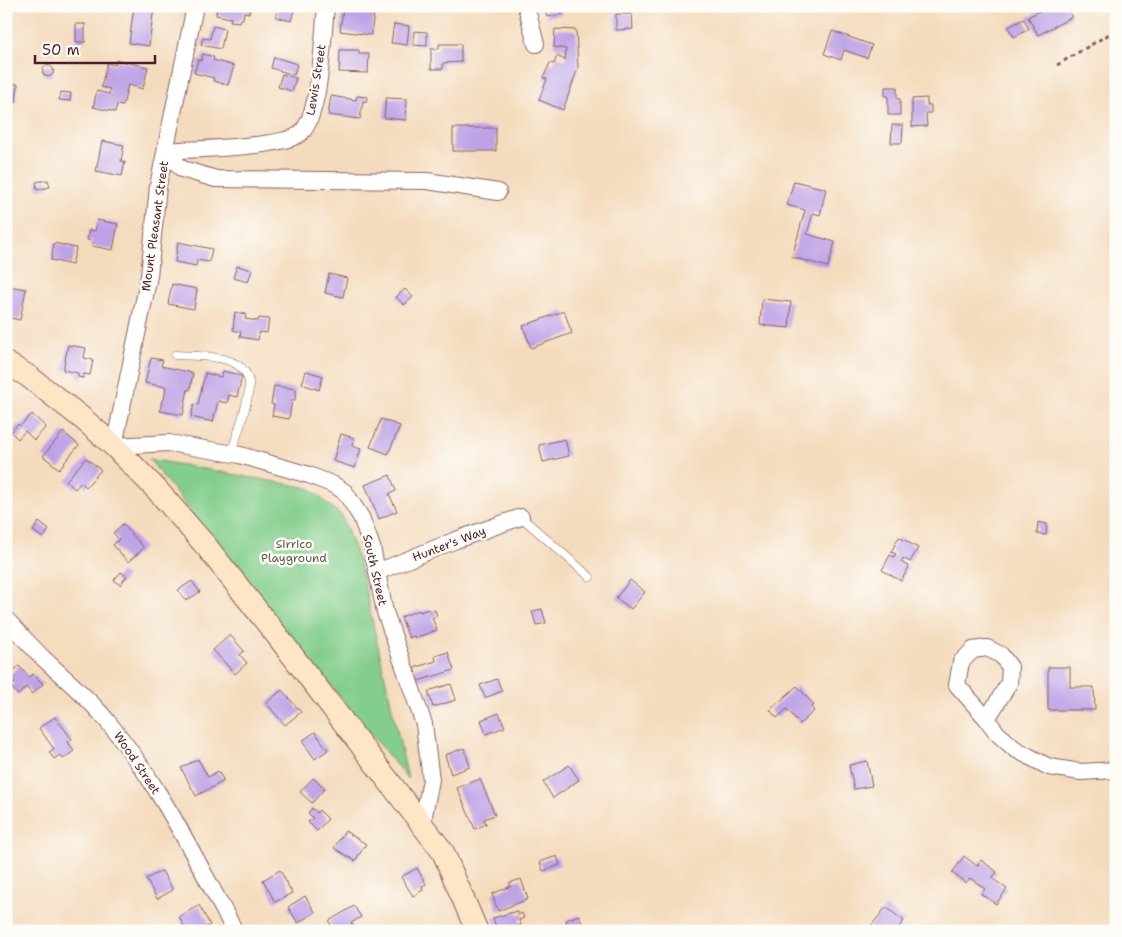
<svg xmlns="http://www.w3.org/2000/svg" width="1122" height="937" font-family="'Shantell Sans',sans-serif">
<rect width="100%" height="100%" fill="#fdfcf7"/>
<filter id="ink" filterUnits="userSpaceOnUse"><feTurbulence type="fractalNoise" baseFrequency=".02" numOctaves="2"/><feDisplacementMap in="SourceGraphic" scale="10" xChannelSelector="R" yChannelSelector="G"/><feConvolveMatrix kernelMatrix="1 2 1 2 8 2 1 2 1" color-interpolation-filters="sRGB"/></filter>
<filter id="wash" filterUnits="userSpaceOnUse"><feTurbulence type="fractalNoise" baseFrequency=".0096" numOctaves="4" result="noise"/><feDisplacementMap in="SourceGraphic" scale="20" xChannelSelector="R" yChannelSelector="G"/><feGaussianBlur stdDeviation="1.12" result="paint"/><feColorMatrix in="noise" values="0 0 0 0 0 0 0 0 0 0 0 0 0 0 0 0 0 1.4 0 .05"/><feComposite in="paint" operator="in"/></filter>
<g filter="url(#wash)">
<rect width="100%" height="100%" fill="#f4dbbd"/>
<path fill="#83ce8c" stroke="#66765c" d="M149,459L309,488L342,516L359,562L408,779L261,601Z"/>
<g id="blocks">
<g fill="#bda2e6">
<path d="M134,6L154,7L149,46L129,43Z"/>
<path d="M217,6H250L249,13L244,12L243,19H240L239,22L230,21L231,18L216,15Z"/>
<path d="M279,6H295L291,21L276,17Z"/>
<path d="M544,6H561L563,14L547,17Z"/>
<path d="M1049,6H1067L1072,17L1038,35L1028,17Z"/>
<path d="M343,9L374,13L371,35L340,31Z"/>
<path d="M616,14H632L633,29L616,30Z"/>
<path d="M1024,19L1029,29L1014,37L1008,27Z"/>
<rect x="76" y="24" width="9" height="18"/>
<path d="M394,24L409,26L407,45L391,43Z"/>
<path d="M213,26L225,29L221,49L201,45L203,38L210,39Z"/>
<path d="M555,29L576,30L578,68L563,110L539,100L547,79L543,78L550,63L554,64L557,56L565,60L566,49L554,47Z"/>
<path d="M414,31L427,32V46L413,45Z"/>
<path d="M832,31L872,45L867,58L844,50L841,60L824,54Z"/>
<path d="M439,44H461V62L443,63V69H431V49H439Z"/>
<path d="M340,50H359V54H369L368,73L339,72Z"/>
<path d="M203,54L214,57L213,60L234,66L228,85L213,81L214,78L194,73L198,60L201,61Z"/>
<path d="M274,57L297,64L294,75L271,68Z"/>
<path d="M116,60L148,67L143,89L128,85L123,106L117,105L115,112L93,107L97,91L109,94L110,89L101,87L107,63L115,65Z"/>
<circle cx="48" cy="71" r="5.5"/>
<path d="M282,74L296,78L292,91L278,87Z"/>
<path d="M6,83L18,84L16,102L6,101Z"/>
<path d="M885,87H897V99H900V115H888V96H885Z"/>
<path d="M61,92L71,93L70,101L59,100Z"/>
<path d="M331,96L356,100L357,96L367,97L366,102L363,101L360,119L328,115Z"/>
<path d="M386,98L407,99L406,120L384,118Z"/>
<path d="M927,98V105H931V113H926L927,126L912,127V99Z"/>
<path d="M892,125H903L902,143H891Z"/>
<rect x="453" y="128" width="43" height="23"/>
<path d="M102,141L124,145L121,161L125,162L122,176L96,171Z"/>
<path d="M48,180L50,187L37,190L36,182Z"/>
<path d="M794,181L826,189L820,215L813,213L807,234L835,242L828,267L792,257L805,210L787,205Z"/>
<path d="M97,220L118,224L113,250L92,246V241L87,240L89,230L95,231Z"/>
<path d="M178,242L212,249L209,262L197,260L196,266L175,262Z"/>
<path d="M54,243L76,248L72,265L51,260Z"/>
<path d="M237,266L252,270L248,282L233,278Z"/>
<path d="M329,274L347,278L343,297L325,293Z"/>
<path d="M172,284L197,289L194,309L168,304Z"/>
<path d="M8,286L26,289L20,320L6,317Z"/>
<path d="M405,289L413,297L404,305L396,297Z"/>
<path d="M762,299L791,302L789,328L760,325Z"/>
<path d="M564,311L572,333L531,348L523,326Z"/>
<path d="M235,312L246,314L245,319L258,321L259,318L269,319L267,333L259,332L258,340L240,337L241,332L233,330Z"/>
<path d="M68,345L86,348L84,358L93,360L90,375L84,374L83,378L78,377V373L63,370Z"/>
<path d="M151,358L163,360L161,366L193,373L190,390L188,389L183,415L160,411L162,400H164L166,387L145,383Z"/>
<path d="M223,371L242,376L237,397L229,395L227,403L218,401L213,422L191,417L194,404L198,405L205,373L221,377Z"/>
<path d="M306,371L323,376L319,390L302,384Z"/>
<path d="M274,386L296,389L295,400H292L289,419L272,416L274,405L271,404Z"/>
<path d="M32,414L46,427L34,440L25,431L18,439L11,432L18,424L20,426Z"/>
<path d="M381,419L400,426L388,454L370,447Z"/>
<path d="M63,432L79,445L59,469L43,456Z"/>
<path d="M341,434L354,438L352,446L361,449L355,468L333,461Z"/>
<path d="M565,439L569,456L543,462L539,445Z"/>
<path d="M86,458L101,470L86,487L81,482L75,489L66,481Z"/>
<path d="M390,475L396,491L389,494L397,511L379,519L365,485Z"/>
<path d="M39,522L49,530L43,538L33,531Z"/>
<path d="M1038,522L1047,524L1046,535L1037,534Z"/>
<path d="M123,524L144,548L128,562L113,545L119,539L113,533Z"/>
<path d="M899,537L918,548L910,562L903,558L901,562L909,567L901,581L882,570L890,555L894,557L896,554L891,552Z"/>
<path d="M121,572L127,576L120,585L114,580Z"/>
<path d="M630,580L645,592L631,609L616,598Z"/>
<path d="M192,581L200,592L186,601L178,590Z"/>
<path d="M428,609L430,612L435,610L437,616L432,618L437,630L415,638L414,636L409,638L401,617L419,610L420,612Z"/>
<path d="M542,609L546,623L536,625L532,611Z"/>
<path d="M230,635L244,651L240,655L247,663L235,674L213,650Z"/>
<path d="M448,652L454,670L418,681L414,668L436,661L435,656Z"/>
<path d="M19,666L29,677L33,674L43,684L32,694L26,687L18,695L11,687L15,683L8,676Z"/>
<path d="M1048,667H1070V687H1094L1095,710H1048Z"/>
<path d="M497,679L502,691L485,698L480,685Z"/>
<path d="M451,684L456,700L433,707L428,691Z"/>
<path d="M797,686L814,705L811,707L814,711L800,724L787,709L777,718L770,710Z"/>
<path d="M282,690L301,712L285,725L266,703Z"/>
<path d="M499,713L505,727L486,734L481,720Z"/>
<path d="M55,717L72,739L68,742L74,751L63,759L60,755L54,759L49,752L54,749L39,728Z"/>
<path d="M315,732L328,750L315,759L302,741Z"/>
<path d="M464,748L470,767L451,774L445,755Z"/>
<path d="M198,759L208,777L218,771L224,781L196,796L181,768Z"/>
<path d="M867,761L872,786L854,789L849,765Z"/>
<path d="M569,765L579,780L553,798L543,782Z"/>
<path d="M313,778L325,788L312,803L300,792Z"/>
<path d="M480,779L495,815L484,819L486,824L475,829L457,788Z"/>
<path d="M312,808L317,813L319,810L328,819L317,831L308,822L313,818L308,813Z"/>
<path d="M345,831L366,844L355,861L334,848Z"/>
<path d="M557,856L560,865L543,871L540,862Z"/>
<path d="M964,856L977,866L981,860L997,872L992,878L1007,889L996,904L981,894L985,889L970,878L966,883L952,873Z"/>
<path d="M417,868L426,884L422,887L423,890L413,896L401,877Z"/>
<path d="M280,870L292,893L275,902L263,880Z"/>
<path d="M162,871L173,890L157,899L146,879Z"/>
<path d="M1116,878V896H1115L1111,879Z"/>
<path d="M521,879L528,899L498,911L492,894L511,886L509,883Z"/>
<path d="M305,896L315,912L298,923L288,907Z"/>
<path d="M199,905L210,925L200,931H187L179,917Z"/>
<path d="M354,906L361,917L351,923L355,929L353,931H334L329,921Z"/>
<path d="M886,907L904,921L896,931H867Z"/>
<path d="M517,911L518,915L522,913L524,918L519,920L521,925L504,931H497L493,918Z"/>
<path d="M579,915L584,929L569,931L566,920Z"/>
</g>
</g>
</g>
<g filter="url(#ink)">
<use href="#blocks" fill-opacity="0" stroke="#86615e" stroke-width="1"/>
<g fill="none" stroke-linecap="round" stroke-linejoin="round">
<g stroke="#86615e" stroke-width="9">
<g id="lane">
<path d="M175,355C192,356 222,355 236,364C243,368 248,375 249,382C251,395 236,439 231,453"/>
<path d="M521,517L590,577"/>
</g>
</g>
<g stroke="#86615e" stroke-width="18">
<g id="street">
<path d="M195,6L158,186L149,276L114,446L169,443L240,455L309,475L334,485L345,492L361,517L372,547L385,612L424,724L431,780L422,825"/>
<path d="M526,6L536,44"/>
<path d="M166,151L182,169L216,179L427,181L498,192"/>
<path d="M166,151C192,149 285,148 301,133C321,114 323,34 326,6"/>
<path d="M377,572L456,540L521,517"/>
<path d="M6,619C18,632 30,645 43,658C65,679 89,698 108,722C160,785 196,860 235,931"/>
<path d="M987,719L1009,683L1010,667L1001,655L987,648L973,650L961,662L957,685L987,719L997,733L1015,749L1049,767L1081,772L1116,770"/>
</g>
</g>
<g stroke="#86615e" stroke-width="24">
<path id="secondary" d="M6,363L28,376L82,418L114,446L158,491L206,546L279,638L443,852L477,931"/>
</g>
<path stroke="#86615e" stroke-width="3" stroke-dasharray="4 4" stroke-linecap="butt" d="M1057,65L1116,30"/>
<use href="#lane" stroke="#fff" stroke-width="8"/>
<use href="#street" stroke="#fff" stroke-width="16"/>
<use href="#secondary" stroke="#fde5c5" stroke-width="22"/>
</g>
</g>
<g text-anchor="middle" stroke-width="5" stroke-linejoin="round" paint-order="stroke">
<g font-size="12" fill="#4a1f2b" stroke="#fdfcf7">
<text transform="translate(316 80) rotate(-81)" y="4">Lewis Street</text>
<text transform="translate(155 226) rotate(-82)" y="4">Mount Pleasant Street</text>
<text transform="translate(449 544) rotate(-21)" y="4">Hunter's Way</text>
<text transform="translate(375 570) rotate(77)" y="4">South Street</text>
<text transform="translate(137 763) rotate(56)" y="4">Wood Street</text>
</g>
<g font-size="12" fill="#5e5c4d" stroke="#fdfcf7">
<text x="294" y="548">Sirrico<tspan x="294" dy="14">Playground</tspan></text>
</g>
</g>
<rect width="1122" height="937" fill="none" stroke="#fdfcf7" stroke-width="25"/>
<path d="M35 55v8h120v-8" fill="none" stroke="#4a1f2b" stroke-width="2.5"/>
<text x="42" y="55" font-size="15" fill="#4a1f2b" stroke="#fdfcf7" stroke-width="4" paint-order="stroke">50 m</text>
</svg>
